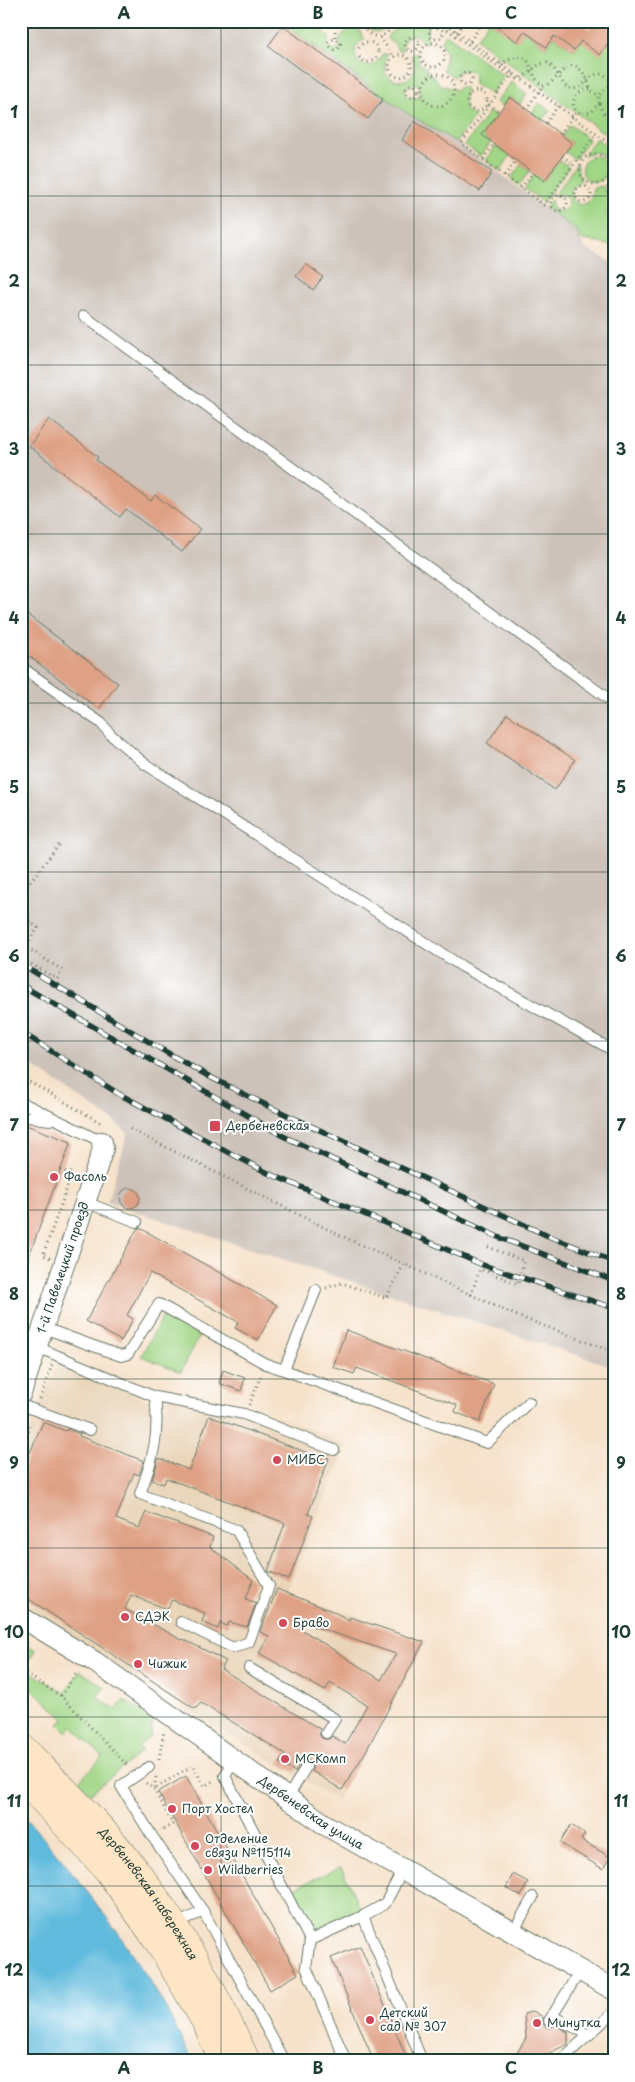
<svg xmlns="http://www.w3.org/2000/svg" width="635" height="2082" font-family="'Playpen Sans',sans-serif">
<rect width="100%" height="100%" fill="#fff"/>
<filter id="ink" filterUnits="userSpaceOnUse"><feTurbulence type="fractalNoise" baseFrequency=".02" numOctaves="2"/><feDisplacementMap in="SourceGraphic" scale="10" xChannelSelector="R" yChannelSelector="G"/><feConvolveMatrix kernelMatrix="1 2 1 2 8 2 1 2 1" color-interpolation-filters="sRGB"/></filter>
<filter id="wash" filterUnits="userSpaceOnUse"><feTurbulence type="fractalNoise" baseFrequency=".0096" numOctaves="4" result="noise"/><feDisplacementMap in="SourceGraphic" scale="20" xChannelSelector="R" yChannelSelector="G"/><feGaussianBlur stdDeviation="1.12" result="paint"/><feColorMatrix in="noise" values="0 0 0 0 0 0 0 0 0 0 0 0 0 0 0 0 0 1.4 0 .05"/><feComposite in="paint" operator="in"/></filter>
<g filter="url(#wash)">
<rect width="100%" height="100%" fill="#f6e2ca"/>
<path fill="#e9d4b8" d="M57,1363L168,1409L169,1388L249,1406L347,1444L287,1592L427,1641L367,1751L337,1800L21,1609V1451Z"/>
<path fill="#ccc2b9" d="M21,21H279L407,113L457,142L577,231L584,248L614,263V1367L107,1202L128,1133L114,1121L21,1058Z"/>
<g fill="#a1d686" stroke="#608a5d" fill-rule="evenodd">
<path d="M279,21H318L320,28L329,37L328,46L334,51L341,47L339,39C344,32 350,30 353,21H358L360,32L365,39C355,44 352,52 358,62C370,70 377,65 382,54H386L385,72C399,92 424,74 411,57L413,54L417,53L419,63L427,69V73L432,75L441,85L456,90L460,87L465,88C468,99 457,110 475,116L456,142L407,113ZM412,84H419L420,98L408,97L405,94V88Z"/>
<path d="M367,21H387L388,23C385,32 378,34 370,30Z"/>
<path d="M398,21H429L431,23L427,29V42L423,43L416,35L408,36L403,41V50L398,51L394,42H390L387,38L389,34L396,30Z"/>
<path d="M489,21L516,41L524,31L546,47L554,36L574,50L581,41L608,44L614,48V120L604,133L476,39Z"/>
<path d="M446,34L504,76L490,95L485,89L474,85L475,77L470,70L460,71L454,77L443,70L446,53L441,41Z"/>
<path d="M511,82L527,94L520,104L510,97L502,107L496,102Z"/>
<path d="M539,103L550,111L542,121L532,113Z"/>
<path d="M489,112L496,116L482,135L491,142L481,156L465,145Z"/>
<path d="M570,125L589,139L575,159L565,152L572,143L562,136Z"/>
<path d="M596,138L614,152V178L612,176L613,167L608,157L596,152L584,155Z"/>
<path d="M496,146L510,156L500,171L486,160Z"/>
<circle cx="595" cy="169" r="13"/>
<path d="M559,160L569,167L543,202L525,189L535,174L544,181Z"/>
<path d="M577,163L578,172L581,180L573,187L571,192C573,210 592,209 593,188L602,186L607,192L614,195V200L606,211L614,216V246L580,239L577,231L545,207L551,200L553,209L561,212L568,206L567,197L562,194L554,196Z"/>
<path d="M521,164L530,171L519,185L511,179Z"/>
<path d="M163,1316L200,1335L181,1372L141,1356Z"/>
<path d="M25,1645L36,1649L24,1668L65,1693L80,1671L105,1687L97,1697L116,1710L124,1700L153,1718L151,1736L138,1747L142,1751L90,1794L77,1783L103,1757L72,1727L67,1732L59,1724L64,1719L21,1678V1655Z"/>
<path d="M341,1867L361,1910L314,1932L292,1889Z"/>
</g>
<path fill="#5fbadd" stroke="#3f7c88" d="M21,1813C74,1871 123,1935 163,2003C173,2021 182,2042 192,2061H21Z"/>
<g id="blocks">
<g fill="#dfa185" fill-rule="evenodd">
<path d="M489,21H579L589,29L595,21H602L614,30V48L608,44L600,55L581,41L574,50L554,36L546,47L524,31L517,42Z"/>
<path d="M283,26L383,99L368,119L268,46Z"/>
<path d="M510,97L572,143L544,181L482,135Z"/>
<path d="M414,121L492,172L480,191L402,140Z"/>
<path d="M306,264L323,277L313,290L296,276Z"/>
<path d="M49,419L98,457L96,460L151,501L155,495L200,529L182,552L126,509L120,517L29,446Z"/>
<path d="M21,610L118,683L99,709L21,650Z"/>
<path d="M507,714L575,760L555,790L487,743Z"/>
<path d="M26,1125L71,1142L23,1272H21V1137Z"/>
<circle cx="130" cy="1198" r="10"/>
<path d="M140,1228L277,1305L258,1340L235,1328L238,1322L150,1273L127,1315L133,1319L121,1341L86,1321L137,1229Z"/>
<path d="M346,1330L494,1384L480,1422L455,1412L457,1405L357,1368L354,1374L333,1367Z"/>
<path d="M223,1370L245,1378L241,1391L219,1383Z"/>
<path d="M209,1416L316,1456L317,1454L329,1458L308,1514L313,1516L289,1580L268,1571L285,1523L166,1478L164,1484L152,1480L159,1458L189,1470Z"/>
<path d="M43,1422L66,1431L67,1429L80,1434L79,1436L144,1461L139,1475L134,1473L116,1519L139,1528L146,1512L213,1537L210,1547L253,1580L246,1599L256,1603L247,1627L229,1622L227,1626L220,1623L218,1629L202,1622L205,1613L172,1600L167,1609L131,1595L125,1609L182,1640L183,1639L226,1661L221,1669L320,1729V1736L323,1739H329L332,1736L345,1744L367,1705L330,1683L325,1691L259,1653L269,1636L260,1632L277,1589L332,1611L349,1620L350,1617L424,1642L366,1751L342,1790L312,1771V1764L309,1761H302L295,1772L279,1763L285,1754L201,1703L195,1709L21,1594V1474ZM295,1620L396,1654L381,1680L293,1624Z"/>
<path d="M186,1776L298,1974L270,1990L158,1792Z"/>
<path d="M571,1825L585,1834L581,1840L610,1857L603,1869L560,1843Z"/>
<path d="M513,1874L528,1882L521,1896L506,1888Z"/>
<path d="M360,1946L384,2003L408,2061H374L368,2047L331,1958Z"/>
<path d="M533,2011L543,2017V2024L546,2027L549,2028L555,2025L568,2032V2044L549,2053L544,2061H512L526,2038L524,2014Z"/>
</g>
</g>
</g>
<g filter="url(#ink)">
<use href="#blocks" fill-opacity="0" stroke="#6a7768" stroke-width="1"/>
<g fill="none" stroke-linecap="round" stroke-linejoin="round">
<g stroke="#6a7768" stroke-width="12">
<g id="service">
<path d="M84,316L614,703"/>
<path d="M21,667L101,723L111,735L145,764L463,967L614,1051"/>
<path d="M21,1102L102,1142"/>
<path d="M21,1116L50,1120"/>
<path d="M85,1202L137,1222"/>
<path d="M44,1328L121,1356L128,1354L159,1304L266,1364L284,1370L316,1290"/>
<path d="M37,1347L155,1397C160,1435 153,1458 140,1494L236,1530L269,1586L249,1642L233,1648L181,1622"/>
<path d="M284,1370L487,1443L529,1402"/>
<path d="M155,1397L244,1414L334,1450"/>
<path d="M21,1405L90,1430"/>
<path d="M249,1668L335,1719L326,1733"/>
<path d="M234,1760L225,1776L310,1940"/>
<path d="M149,1767L121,1786L152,1836L203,1911L284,2061"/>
<path d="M287,1799L306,1767"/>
<path d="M363,1916L422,2061"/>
<path d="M175,1925L203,1911"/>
<path d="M513,1932L533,1897"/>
<path d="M552,2016L589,2035"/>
<path d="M549,2021L580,1971"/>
<path d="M346,2061L306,1967L310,1940L363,1916L385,1904L403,1869"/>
<path d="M560,2061L614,2012"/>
</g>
</g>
<g stroke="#6a7768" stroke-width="22">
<g id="minor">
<path id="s1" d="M21,1393L103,1149L102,1142"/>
<path id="s2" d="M21,1617L95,1662L327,1826L614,1990"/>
</g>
</g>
<g stroke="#6a7768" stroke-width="29">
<g id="secondary">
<path id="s3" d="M21,1747C64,1790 109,1833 144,1882C184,1937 218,1999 246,2061"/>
<path d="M21,1776L108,1870L157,1939L207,2024L223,2061"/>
</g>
</g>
<g stroke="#6a7768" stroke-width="3" stroke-dasharray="1 4" stroke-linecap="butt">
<path d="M335,21V38L341,43L338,49L334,50L329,46V42L335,38"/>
<path d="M362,21C365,41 390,42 392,21"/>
<path d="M435,21L516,79C529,78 533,63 547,63C561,69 561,96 579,87C589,82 590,73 603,74L609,78L614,91"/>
<path d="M442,21L614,147"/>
<path d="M433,25L444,32L441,38L433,39L430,37L429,29Z"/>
<path d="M457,32L465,21"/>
<circle cx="412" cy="44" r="7"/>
<path d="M380,37L394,57"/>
<path d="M470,41L484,21"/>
<circle cx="368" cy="52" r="10"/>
<circle cx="433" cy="55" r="12"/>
<circle cx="400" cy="66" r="11"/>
<path d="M500,64C539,45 522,70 543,86C558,85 567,50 584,74C590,82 587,92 599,95L613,83"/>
<circle cx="466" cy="79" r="6"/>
<path d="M513,73L461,143L544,205L596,134"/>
<circle cx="438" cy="90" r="16"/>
<circle cx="412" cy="91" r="6"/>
<path d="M590,89C581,90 575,94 573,103L574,108L581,114L591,112L599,103V95"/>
<circle cx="477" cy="101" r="10"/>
<path d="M489,104L499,112"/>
<path d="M599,104L605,115L614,122"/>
<path d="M526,109L543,86"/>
<path d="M546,123L558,106"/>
<path d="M560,134L577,111"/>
<path d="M608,142L614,134"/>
<circle cx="595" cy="169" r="15"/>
<path d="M562,156L573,164"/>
<path d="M483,159L494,144"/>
<path d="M505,176L516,160"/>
<path d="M614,181L607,184L608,192L614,194"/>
<circle cx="583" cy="194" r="8"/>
<path d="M521,188L532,173"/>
<circle cx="559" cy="203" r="8"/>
<path d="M614,205L610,210L614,212"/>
<path d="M21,893L59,845"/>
<path d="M21,916L38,928L26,947L62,970L57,979L21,958"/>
<path d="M21,1077L103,1124"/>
<path d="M130,1129L337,1234L404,1264"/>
<path d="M60,1170L73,1174"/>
<path d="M50,1258L43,1255L72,1174"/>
<path d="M326,1288L342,1283L386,1298L404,1264L515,1315L614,1352"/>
<path d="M471,1295L480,1269L518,1284L524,1261L488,1247"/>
<path d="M40,1399L52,1365"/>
<path d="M249,1405L261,1376"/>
<path d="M21,1450L32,1422"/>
<path d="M21,1648L24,1642L28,1643"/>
<path d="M21,1673L26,1674L61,1696L129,1767"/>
<path d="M61,1696L77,1672"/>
<path d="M159,1759L164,1731"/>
<path d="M156,1777L154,1789L193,1765L204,1786L215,1780"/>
<path d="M146,1783L154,1789L173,1824L162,1830"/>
</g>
<use href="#service" stroke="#fff" stroke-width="10"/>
<use href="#minor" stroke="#fff" stroke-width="20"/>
<use href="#secondary" stroke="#fde5c5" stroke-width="28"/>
<g stroke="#1f3d34" stroke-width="5.5">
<g id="rail">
<path d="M21,964L159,1048L210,1077L270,1107L546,1235L614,1262"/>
<path d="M21,985L283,1136L498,1237L614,1281"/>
<path d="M21,1032L119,1094L268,1173L483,1265L614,1308"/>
</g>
</g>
<use href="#rail" stroke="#fff" stroke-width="4" stroke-dasharray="11" stroke-linecap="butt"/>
</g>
</g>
<path fill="none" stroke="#1f3d34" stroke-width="1" stroke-opacity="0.55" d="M221,21V2061M414,21V2061M21,196H614M21,365H614M21,534H614M21,703H614M21,872H614M21,1041H614M21,1210H614M21,1379H614M21,1548H614M21,1717H614M21,1886H614"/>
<g fill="#d1495b" stroke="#fff" stroke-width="2">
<rect x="209" y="1120" width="12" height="12" rx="2.5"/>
<circle cx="54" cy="1177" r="5"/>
<circle cx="277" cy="1460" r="5"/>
<circle cx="125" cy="1617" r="5"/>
<circle cx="283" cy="1623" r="5"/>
<circle cx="138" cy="1664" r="5"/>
<circle cx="285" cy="1759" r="5"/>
<circle cx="172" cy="1809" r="5"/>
<circle cx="195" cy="1846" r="5"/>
<circle cx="208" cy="1870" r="5"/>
<circle cx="370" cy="2020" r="5"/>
<circle cx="537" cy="2023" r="5"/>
</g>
<g text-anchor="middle" stroke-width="4" stroke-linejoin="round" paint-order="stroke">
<g font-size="12" fill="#1f3d34" stroke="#fff" text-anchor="start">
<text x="226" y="1130">Дербеневская</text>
<text x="64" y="1181">Фасоль</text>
<text x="287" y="1464">МИБС</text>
<text x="135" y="1621">СДЭК</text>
<text x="293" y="1627">Браво</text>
<text x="148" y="1668">Чижик</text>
<text x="295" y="1763">МСКомп</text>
<text x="182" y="1813">Порт Хостел</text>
<text x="205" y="1843">Отделение<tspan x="205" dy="14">связи №115114</tspan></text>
<text x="218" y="1874">Wildberries</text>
<text x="380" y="2017">Детский<tspan x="380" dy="14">сад № 307</tspan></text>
<text x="547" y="2027">Минутка</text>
</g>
<g font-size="12" fill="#1f3d34" stroke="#fff">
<text dy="4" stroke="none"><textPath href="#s1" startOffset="132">1-й Павелецкий проезд</textPath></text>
<text dy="4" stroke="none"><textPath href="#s2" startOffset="350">Дербеневская улица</textPath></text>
<text dy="4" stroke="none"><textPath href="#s3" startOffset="195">Дербеневская набережная</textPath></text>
</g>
</g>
<rect width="635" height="2082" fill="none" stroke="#fff" stroke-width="55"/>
<rect x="28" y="28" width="580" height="2026" fill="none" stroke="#1f3d34" stroke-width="2"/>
<g font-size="16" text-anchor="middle" font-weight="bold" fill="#1f3d34">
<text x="124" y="19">A</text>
<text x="318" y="19">B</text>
<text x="511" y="19">C</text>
<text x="14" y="118">1</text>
<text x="621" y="118">1</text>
<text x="14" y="287">2</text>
<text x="621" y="287">2</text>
<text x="14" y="455">3</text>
<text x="621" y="455">3</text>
<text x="14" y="624">4</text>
<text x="621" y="624">4</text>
<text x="14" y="793">5</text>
<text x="621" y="793">5</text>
<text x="14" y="962">6</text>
<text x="621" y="962">6</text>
<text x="14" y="1131">7</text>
<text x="621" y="1131">7</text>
<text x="14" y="1300">8</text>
<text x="621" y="1300">8</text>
<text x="14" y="1469">9</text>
<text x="621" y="1469">9</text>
<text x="14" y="1638">10</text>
<text x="621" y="1638">10</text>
<text x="14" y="1807">11</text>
<text x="621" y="1807">11</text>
<text x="14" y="1976">12</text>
<text x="621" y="1976">12</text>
<text x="124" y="2074">A</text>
<text x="318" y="2074">B</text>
<text x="511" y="2074">C</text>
</g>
</svg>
